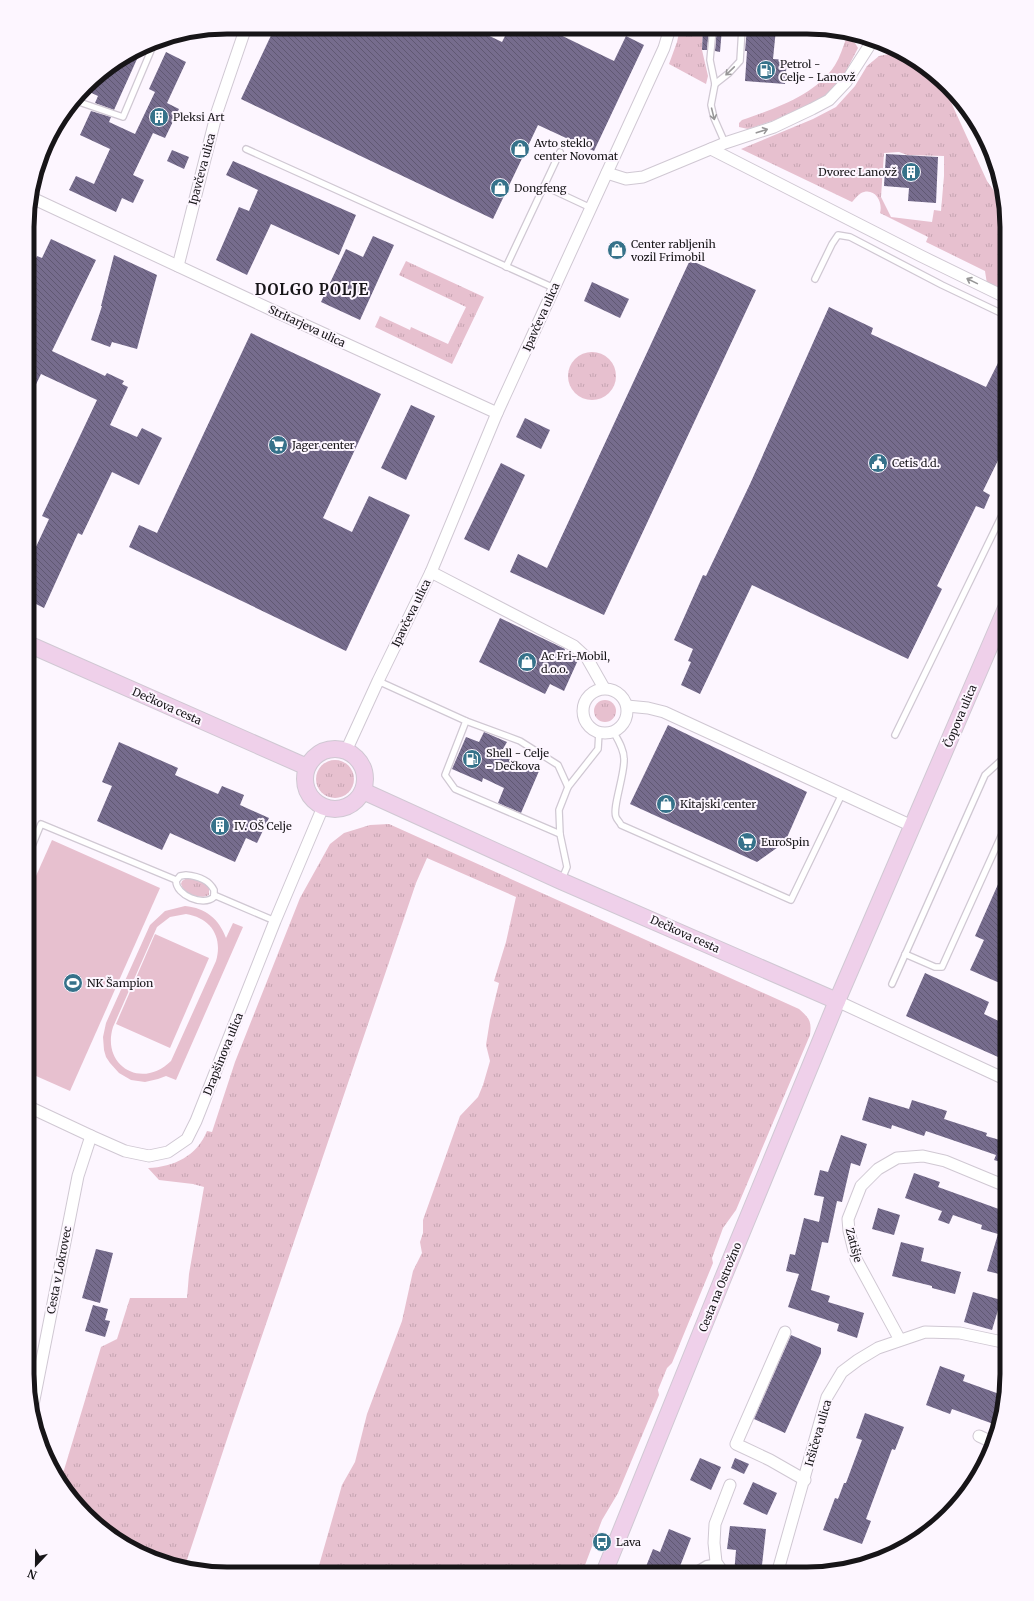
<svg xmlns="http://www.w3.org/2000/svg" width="1034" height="1601" font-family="Merriweather,serif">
<defs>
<pattern id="grass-tufts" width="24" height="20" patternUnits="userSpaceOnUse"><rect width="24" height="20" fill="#e7c0cf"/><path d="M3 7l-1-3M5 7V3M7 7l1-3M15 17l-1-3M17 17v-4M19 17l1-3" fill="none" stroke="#c5a4b1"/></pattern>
<pattern id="building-back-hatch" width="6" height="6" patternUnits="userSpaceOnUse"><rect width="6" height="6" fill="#766c8d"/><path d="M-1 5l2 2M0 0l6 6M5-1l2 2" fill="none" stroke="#605872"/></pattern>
</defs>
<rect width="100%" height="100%" fill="#fdf6ff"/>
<g fill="url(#grass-tufts)" fill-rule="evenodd">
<path d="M680,28H703L702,50L708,76L706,84L669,64L677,42Z"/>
<path d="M846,39L855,43L858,48L841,81L822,98L775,120L748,129L739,127V123L742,120C774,109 816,95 835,65C840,57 843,47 846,39Z"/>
<path d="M889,54L901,56L931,70L965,105L992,150L999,187L974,130L957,98L950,100L987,181L1002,202L1007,227V294L987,284L985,271L926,242L928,237L880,213C883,203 876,189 864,192C859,193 855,199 852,202L741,149L813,119L836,107L855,86L867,66L879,56ZM899,152L907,155L944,156V176L941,211L934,210L932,222L891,217L881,197L884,153Z"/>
<path d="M406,261L484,297L452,364L375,327L380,316L410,330L411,327L448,344L466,307L399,275Z"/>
<circle cx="592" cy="376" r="24"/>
<circle cx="605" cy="711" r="11"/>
<circle cx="335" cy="779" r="19"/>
<path d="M389,824L799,1009C809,1018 812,1021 810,1035L736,1210L723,1228L712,1258L713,1263L672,1363L667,1368L658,1390L659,1395L618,1493L602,1520L582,1573H313L318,1569L342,1485L355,1462L367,1414L402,1321L413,1271L422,1253L420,1242L423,1233V1220L460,1116L478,1097L483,1085L490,1061L486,1045L490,1020L499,983L494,981L506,942L516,897L427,858L416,883L232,1424L186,1563L103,1530L69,1496L57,1477L64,1470L101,1347L117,1339L130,1298H187L189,1274L204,1187L193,1184L159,1180L148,1168C174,1167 197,1156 207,1131L212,1132L235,1062L300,898L330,844L344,833L370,825Z"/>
<path d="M187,878C196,878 203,881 209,888V895C200,900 184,894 181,884L182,881Z"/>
</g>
<g fill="#e7c0cf" fill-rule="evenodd">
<path d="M52,840L160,888L70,1091L27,1072L28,894Z"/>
<path d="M185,906C206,908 219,919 226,938L233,923L243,927L176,1080L166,1076L158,1079L145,1082L131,1080L119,1073L110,1063L106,1057L104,1050L103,1037L106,1023L150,925L165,911ZM186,914C211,918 223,937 216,961L171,1061C142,1090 101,1066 113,1027L157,927L170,917Z"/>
<path d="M155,934L209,958L170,1048L116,1024Z"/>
</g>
<g fill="url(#building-back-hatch)">
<path d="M275,27L473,28L502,42L509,28H546L614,61L626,36L644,45L594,151L538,125L493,219L241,99Z"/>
<path d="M703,28H709L707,50H702Z"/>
<path d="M717,28H722L720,52L715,51Z"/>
<path d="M747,28L776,29L773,59L787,60L785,84L745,81L747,51H745Z"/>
<path d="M142,48L114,110L95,103L98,96L85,90L95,77Z"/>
<path d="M166,52L186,62L167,103L179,109L165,138L153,133L133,175L144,180L133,203L122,198L116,212L69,190L76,176L94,184L110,149L80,135L91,111L111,117L109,122L135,134L155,92L149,89Z"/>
<path d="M172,150L189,157L184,169L167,161Z"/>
<path d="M886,154L938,157L936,203L908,201L909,188L884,186Z"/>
<path d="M233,161L356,215L339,255L271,224L247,275L216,260L239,207L249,211L258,190L226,175Z"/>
<path d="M373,236L394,245L360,320L321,302L346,249L363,257Z"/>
<path d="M51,239L96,260L52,351L105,376L107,373L124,381L122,384L128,387L110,425L137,437L142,428L162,438L139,485L112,472L82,535L78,533L44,608L28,600V564L49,519L42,516L97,400L41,374L28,401L29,273L37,256L42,258Z"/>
<path d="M114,255L157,275L137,349L112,342L110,347L91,340L102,306H101Z"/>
<path d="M690,260L756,290L604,615L510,572L518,554L547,568Z"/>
<path d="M592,282L629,299L620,318L584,301Z"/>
<path d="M829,307L873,328L871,334L986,387L999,361L1007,365V442L983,491L990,495L984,509L976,506L937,586L942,589L908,659L752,585L700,694L681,685L691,662L688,661L693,649L674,640L703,575L706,576L750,484Z"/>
<path d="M251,333L381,394L323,518L352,532L369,496L410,515L346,651L129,547L139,525L157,533Z"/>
<path d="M411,405L435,416L406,480L381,468Z"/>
<path d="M525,418L550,430L541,449L516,437Z"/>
<path d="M501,463L525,475L489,551L464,539Z"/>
<path d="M500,618L565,649L564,652L578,660L564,691L550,684L545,694L479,662Z"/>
<path d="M668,725L807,792L785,842L757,862L630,804Z"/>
<path d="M484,732L507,742L503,749L509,752L507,757L539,771L521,813L498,803L504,788L483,778L482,782L452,769L466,737L479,742Z"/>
<path d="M119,742L178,768L175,775L218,794L222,786L244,795L240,805L269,818L257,843L246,838L235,862L170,833L162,850L97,821L112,786L102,782Z"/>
<path d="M1007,864V973L1002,984L970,970L984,940L975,936Z"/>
<path d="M925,973L989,1002L984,1014L1007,1025V1061L906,1016Z"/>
<path d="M869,1097L909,1109L912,1100L947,1111L944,1119L987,1133L986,1136L1000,1140L1004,1129H1007V1164L994,1160L996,1155L926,1131L924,1136L892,1125L891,1129L862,1120Z"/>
<path d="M841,1135L867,1144L860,1166L851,1163L842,1202L837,1201L828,1243L822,1242L811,1290L830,1296L828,1302L864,1313L857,1338L837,1331L839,1324L788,1307L799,1274L786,1271L790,1254L795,1255L804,1218L819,1222L824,1197L814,1195L820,1170L828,1172Z"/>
<path d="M914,1173L940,1182L938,1187L1007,1212V1276L987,1271L998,1234L981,1229L982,1225L953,1215L949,1224L938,1220L942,1211L905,1198Z"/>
<path d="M878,1208L900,1215L894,1235L872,1229Z"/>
<path d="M901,1242L924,1248L921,1261L961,1272L955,1294L932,1288V1286L892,1276Z"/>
<path d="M96,1249L113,1253L100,1303L82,1298Z"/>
<path d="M973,1292L1001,1300L992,1330L964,1322Z"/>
<path d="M93,1305L108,1309L105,1320L110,1321L105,1337L85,1331Z"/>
<path d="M791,1335L821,1348V1353L785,1433L754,1419Z"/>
<path d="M940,1366L965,1375L963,1381L1005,1396L999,1426L952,1409L950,1414L926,1405Z"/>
<path d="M865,1413L904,1427L895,1450L892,1449L866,1519L871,1521L862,1544L823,1530L835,1498L838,1499L844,1483H846L862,1440L856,1438Z"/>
<path d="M700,1458L721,1467L711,1490L690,1480Z"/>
<path d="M735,1458L749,1464L744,1474L731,1468Z"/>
<path d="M753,1482L777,1493L767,1515L743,1504Z"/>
<path d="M730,1526L766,1529L761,1574H734L736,1550L727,1549Z"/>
<path d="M669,1529L691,1538L677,1574H643L653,1549L660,1552Z"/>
</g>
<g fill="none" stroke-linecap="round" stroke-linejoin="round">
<g stroke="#d0c8d3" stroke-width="8">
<g id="lane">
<path d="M713,28L710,60L715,84L711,105L714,118L725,143"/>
<path d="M715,84L729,73L740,61L742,28"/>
<path d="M76,101L123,117L155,41"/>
<path d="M246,149L554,288"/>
<path d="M544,186L591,208"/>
<path d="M506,267L560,152"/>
<path d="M815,279L832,244L838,235L850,237L942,285L1007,316"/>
<path d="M1004,511L1007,504"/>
<path d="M378,681L466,721L520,741L558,765L568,787L559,810L560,834"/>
<path d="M466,721L445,775L455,789L560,834L567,867L562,879"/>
<path d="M613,731C618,740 624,749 624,759C625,774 612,808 616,817C617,820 620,822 621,825L791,900L842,794"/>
<path d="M895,735L1004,511L1007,513"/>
<path d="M568,787L598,749L599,732"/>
<path d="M28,856L41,824L176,880"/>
<path d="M186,875C197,876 209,880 214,890V897C203,907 176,895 176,881L180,876Z"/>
<path d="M214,895L275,921"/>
<path d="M905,954L935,967H942L1007,823"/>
<path d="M892,984L985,775L1007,755"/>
<path d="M689,1574L706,1564L716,1562"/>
</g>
</g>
<g stroke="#d0c8d3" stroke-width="13">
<g id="street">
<path d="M711,149L921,256L1007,298"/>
<path d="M607,173L626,179L643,177L725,143L774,127L812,109L829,100L846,82L871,43L879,41"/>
<path d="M30,197L272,310L497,413"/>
<path d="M178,266L217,112L246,27"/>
<path d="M431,572L574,646L587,658L604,688"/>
<circle cx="605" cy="711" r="22"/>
<path d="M627,706L648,708L664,712L912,826"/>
<path d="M346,751L378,681L431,572L497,413L664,48L670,28"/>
<path d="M837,1001L1007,1080"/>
<path d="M27,1106L91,1136L125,1151L149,1156L168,1152L187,1139L196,1121L275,921L323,807"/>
<path d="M785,1332L736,1444L770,1460L805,1480"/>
<path d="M900,1340L856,1259L849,1231L848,1219L861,1186L878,1169L897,1158L923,1156L945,1161L1003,1185L1007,1190"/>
<path d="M33,1405L78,1176L91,1136"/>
<path d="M979,1436L994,1443"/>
<path d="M724,1574L716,1562L714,1543L715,1524L730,1485"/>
<path d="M777,1574L827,1397L842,1372L858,1360L878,1348L925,1332L960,1333L1007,1343"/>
</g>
</g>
<g stroke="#d0c8d3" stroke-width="18">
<g id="secondary">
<path d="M28,644L307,767"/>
<circle cx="335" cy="779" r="30"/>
<path d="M363,791L561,881L837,1001"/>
<path d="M604,1573L723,1278L837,1001L1007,606"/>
</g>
</g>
<use href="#lane" stroke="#fff" stroke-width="5.5"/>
<use href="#street" stroke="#fff" stroke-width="11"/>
<use href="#secondary" stroke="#efd0ea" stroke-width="16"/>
</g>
<defs><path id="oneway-shaft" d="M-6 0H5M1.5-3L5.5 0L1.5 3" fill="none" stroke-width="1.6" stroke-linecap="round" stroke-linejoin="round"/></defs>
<g stroke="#979697">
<use href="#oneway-shaft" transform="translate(730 71) rotate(136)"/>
<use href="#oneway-shaft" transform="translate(713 114) rotate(76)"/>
<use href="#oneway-shaft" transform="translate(762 131) rotate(-18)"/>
<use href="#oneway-shaft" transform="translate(972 281) rotate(-154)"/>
</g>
<defs>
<g id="fuel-disc" transform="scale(1)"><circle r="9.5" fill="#36728a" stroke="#fdf6ff"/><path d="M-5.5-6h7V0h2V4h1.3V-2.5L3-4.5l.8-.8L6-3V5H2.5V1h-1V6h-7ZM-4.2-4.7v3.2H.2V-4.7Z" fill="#fff"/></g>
<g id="building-disc" transform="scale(1)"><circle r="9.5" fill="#36728a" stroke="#fdf6ff"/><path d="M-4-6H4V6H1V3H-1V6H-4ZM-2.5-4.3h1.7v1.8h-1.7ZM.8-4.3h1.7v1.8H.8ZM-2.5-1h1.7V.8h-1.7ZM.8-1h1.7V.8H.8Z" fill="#fff"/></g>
<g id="shop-disc" transform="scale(1)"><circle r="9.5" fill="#36728a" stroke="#fdf6ff"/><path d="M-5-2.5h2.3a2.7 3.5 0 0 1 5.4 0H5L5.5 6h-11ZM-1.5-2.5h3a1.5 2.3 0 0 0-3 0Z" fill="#fff"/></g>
<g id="supermarket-disc" transform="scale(1)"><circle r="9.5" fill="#36728a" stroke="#fdf6ff"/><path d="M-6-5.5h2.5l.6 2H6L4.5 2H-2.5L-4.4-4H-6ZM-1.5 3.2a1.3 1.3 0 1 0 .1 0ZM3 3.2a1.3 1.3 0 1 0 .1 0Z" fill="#fff"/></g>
<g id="civic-disc" transform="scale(1)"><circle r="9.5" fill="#36728a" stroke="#fdf6ff"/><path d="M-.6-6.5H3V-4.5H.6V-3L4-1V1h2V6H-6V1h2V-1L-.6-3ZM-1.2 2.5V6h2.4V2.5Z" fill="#fff"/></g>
<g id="stadium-disc" transform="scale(1)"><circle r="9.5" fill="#36728a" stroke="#fdf6ff"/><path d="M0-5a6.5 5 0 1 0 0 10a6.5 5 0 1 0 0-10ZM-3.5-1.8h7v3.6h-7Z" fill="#fff"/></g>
<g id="bus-disc" transform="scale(1)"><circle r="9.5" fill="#36728a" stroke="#fdf6ff"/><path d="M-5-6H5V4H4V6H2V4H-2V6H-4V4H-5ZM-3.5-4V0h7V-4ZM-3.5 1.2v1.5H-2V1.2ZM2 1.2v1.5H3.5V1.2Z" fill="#fff"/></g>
</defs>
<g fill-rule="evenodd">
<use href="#fuel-disc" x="766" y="70"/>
<use href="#building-disc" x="159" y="117"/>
<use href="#shop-disc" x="520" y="149"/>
<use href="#building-disc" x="911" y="172"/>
<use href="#shop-disc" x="500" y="188"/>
<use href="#shop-disc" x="617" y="250"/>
<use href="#supermarket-disc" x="278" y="445"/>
<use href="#civic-disc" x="878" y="463"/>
<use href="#shop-disc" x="527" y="662"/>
<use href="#fuel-disc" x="472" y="759"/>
<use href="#shop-disc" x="666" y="804"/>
<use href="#building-disc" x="220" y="826"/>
<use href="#supermarket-disc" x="747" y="842"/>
<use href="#stadium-disc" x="73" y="983"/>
<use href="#bus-disc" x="602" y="1542"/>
</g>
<g text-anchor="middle" stroke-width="4" stroke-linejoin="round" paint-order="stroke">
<g font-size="11" fill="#171518" stroke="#fdf6ff" text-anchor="start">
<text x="780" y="68">Petrol -<tspan x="780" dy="13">Celje - Lanovž</tspan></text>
<text x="173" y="121">Pleksi Art</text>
<text x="534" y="147">Avto steklo<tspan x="534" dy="13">center Novomat</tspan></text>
<text x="897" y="176" text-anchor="end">Dvorec Lanovž</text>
<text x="514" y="192">Dongfeng</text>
<text x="631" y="248">Center rabljenih<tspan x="631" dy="13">vozil Frimobil</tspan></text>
<text x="292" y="449">Jager center</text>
<text x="892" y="467">Cetis d.d.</text>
<text x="541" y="660">Ac Fri-Mobil,<tspan x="541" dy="13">d.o.o.</tspan></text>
<text x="486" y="757">Shell - Celje<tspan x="486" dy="13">- Dečkova</tspan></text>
<text x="680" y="808">Kitajski center</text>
<text x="234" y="830">IV. OŠ Celje</text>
<text x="761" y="846">EuroSpin</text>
<text x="87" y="987">NK Šampion</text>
<text x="616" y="1546">Lava</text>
</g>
<g font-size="11" fill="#171518" stroke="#fdf6ff">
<text transform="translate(202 169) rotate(-75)" y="4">Ipavčeva ulica</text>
<text transform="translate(541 317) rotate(-66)" y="4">Ipavčeva ulica</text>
<text transform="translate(307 326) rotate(25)" y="4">Stritarjeva ulica</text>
<text transform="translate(411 613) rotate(-64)" y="4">Ipavčeva ulica</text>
<text transform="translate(167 706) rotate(24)" y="4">Dečkova cesta</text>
<text transform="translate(960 716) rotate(-67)" y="4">Čopova ulica</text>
<text transform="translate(685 934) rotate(24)" y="4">Dečkova cesta</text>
<text transform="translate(223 1054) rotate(-68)" y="4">Drapšinova ulica</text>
<text transform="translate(854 1245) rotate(75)" y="4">Zatišje</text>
<text transform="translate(59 1270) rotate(-79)" y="4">Cesta v Lokrovec</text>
<text transform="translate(720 1287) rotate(-68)" y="4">Cesta na Ostrožno</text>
<text transform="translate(818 1433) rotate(-74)" y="4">Iršičeva ulica</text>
</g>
<g font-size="15" font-weight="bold" letter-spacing="1" fill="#171518" stroke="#fdf6ff">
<text x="312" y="295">DOLGO POLJE</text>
</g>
</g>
<path d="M0 0H1034V1601H0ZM227 34H807A193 193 0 0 1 1000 227V1374A193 193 0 0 1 807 1567H227A193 193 0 0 1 34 1374V227A193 193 0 0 1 227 34Z" fill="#fdf6ff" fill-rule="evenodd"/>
<path fill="none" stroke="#171518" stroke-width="5" d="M227 34H807A193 193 0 0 1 1000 227V1374A193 193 0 0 1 807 1567H227A193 193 0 0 1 34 1374V227A193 193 0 0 1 227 34Z"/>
<g transform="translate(36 1565) rotate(202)" stroke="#fdf6ff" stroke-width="3" paint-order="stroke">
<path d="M0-3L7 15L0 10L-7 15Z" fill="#171518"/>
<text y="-6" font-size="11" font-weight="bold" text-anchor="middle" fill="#171518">N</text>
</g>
</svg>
